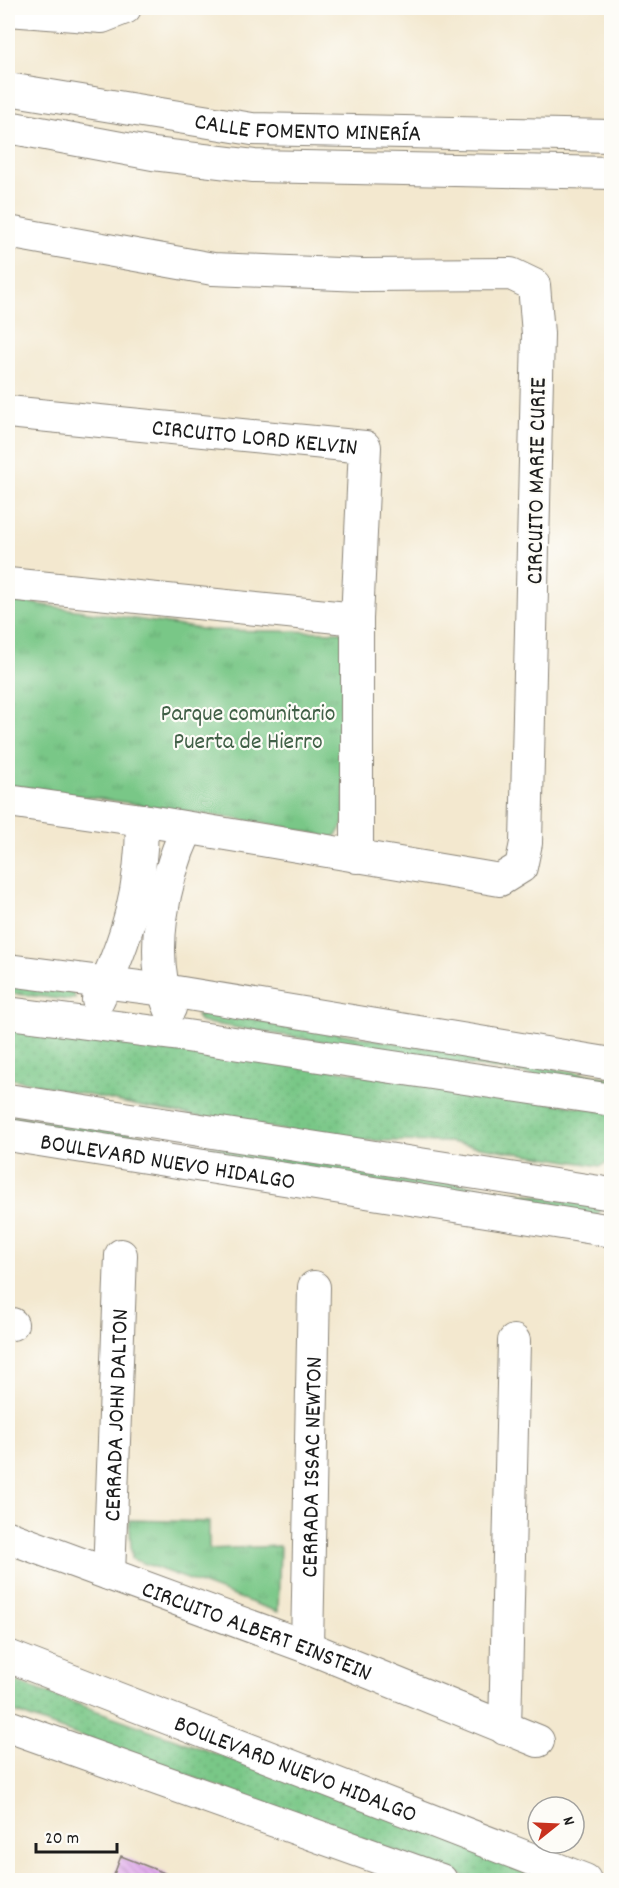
<svg xmlns="http://www.w3.org/2000/svg" width="619" height="1888" font-family="Dekko,sans-serif">
<defs>
<pattern id="grass-tufts" width="24" height="20" patternUnits="userSpaceOnUse" patternTransform="scale(1.5)"><rect width="24" height="20" fill="#79c787"/><path d="M3 7l-1-3M5 7V3M7 7l1-3M15 17l-1-3M17 17v-4M19 17l1-3" fill="none" stroke="#68aa74"/></pattern>
<pattern id="garden-dots" width="8" height="8" patternUnits="userSpaceOnUse" patternTransform="scale(1.5)"><rect width="8" height="8" fill="#79c787"/><path d="M2 2h.1M6 6h.1" fill="none" stroke="#68aa74" stroke-width="1.8" stroke-linecap="round"/></pattern>
<pattern id="building-back-hatch" width="6" height="6" patternUnits="userSpaceOnUse" patternTransform="scale(1.5)"><rect width="6" height="6" fill="#e0aceb"/><path d="M-1 5l2 2M0 0l6 6M5-1l2 2" fill="none" stroke="#c093c9"/></pattern>
</defs>
<rect width="100%" height="100%" fill="#fdfcf7"/>
<filter id="ink" filterUnits="userSpaceOnUse"><feTurbulence type="fractalNoise" baseFrequency=".0167" numOctaves="2"/><feDisplacementMap in="SourceGraphic" scale="12" xChannelSelector="R" yChannelSelector="G"/><feConvolveMatrix kernelMatrix="1 2 1 2 8 2 1 2 1" color-interpolation-filters="sRGB"/></filter>
<filter id="wash" filterUnits="userSpaceOnUse"><feTurbulence type="fractalNoise" baseFrequency=".008" numOctaves="4" result="noise"/><feDisplacementMap in="SourceGraphic" scale="24" xChannelSelector="R" yChannelSelector="G"/><feGaussianBlur stdDeviation="1.35" result="paint"/><feColorMatrix in="noise" values="0 0 0 0 0 0 0 0 0 0 0 0 0 0 0 0 0 1.4 0 .05"/><feComposite in="paint" operator="in"/></filter>
<g filter="url(#wash)">
<rect width="100%" height="100%" fill="#f3e8cf"/>
<g fill="url(#grass-tufts)" stroke="#4a7252" stroke-width="1.5">
<path d="M10,600L208,630L344,632V824L334,838L276,825L8,785Z"/>
<path d="M129,1520L209,1522V1549L280,1546L278,1612L132,1559Z"/>
</g>
<g fill="url(#garden-dots)" stroke="#4a7252" stroke-width="1.5">
<path d="M8,982L73,991L75,998L69,1000L8,993Z"/>
<path d="M204,1011L611,1078L609,1087L200,1022L196,1016Z"/>
<path d="M8,1029L132,1039L605,1111L611,1117L610,1162L600,1166L449,1142L343,1140L148,1108L8,1078Z"/>
<path d="M8,1114L597,1205L602,1209L596,1216L8,1124Z"/>
<path d="M8,1679L567,1880H475L8,1710Z"/>
</g>
<g id="blocks">
<path fill="url(#building-back-hatch)" d="M121,1856L167,1874L164,1880H112Z"/>
</g>
</g>
<g filter="url(#ink)">
<use href="#blocks" fill-opacity="0" stroke="#888276" stroke-width="1.5"/>
<g fill="none" stroke-linecap="round" stroke-linejoin="round">
<g stroke="#888276" stroke-width="34">
<g id="minor">
<path d="M8,10L102,17L125,8"/>
<path id="s1" d="M8,89L252,129L612,136"/>
<path d="M8,127L153,154L254,166L612,173"/>
<path d="M8,232L213,269L363,275L511,274L534,285L538,334L526,843L521,867L500,880L142,820L8,801"/>
<path id="s2" d="M8,412L365,447L357,619V857"/>
<path d="M8,584L357,619"/>
<path d="M8,970L164,990L612,1064"/>
<path d="M98,1000C128,938 142,889 142,820"/>
<path d="M170,1008C147,956 164,878 187,829"/>
<path d="M8,1013L180,1035L612,1100"/>
<path d="M8,1100L612,1194"/>
<path id="s3" d="M8,1135L612,1231"/>
<path d="M8,1323L12,1324"/>
<path id="s4" d="M8,1537L307,1647L538,1741"/>
<path id="s5" d="M109,1574L121,1255"/>
<path id="s6" d="M307,1647L314,1287"/>
<path id="s7" d="M8,1656L585,1880"/>
<path d="M8,1726L441,1880"/>
<path d="M505,1729L514,1341"/>
</g>
</g>
<use href="#minor" stroke="#fff" stroke-width="32"/>
</g>
</g>
<g text-anchor="middle" stroke-width="4.5" stroke-linejoin="round" paint-order="stroke">
<g font-size="24" fill="#1c1c1c" stroke="#fdfcf7">
<text dy="8" stroke="none"><textPath href="#s1" startOffset="303">CALLE FOMENTO MINERÍA</textPath></text>
<text dy="8" stroke="none"><textPath href="#s2" startOffset="248">CIRCUITO LORD KELVIN</textPath></text>
<text transform="translate(535 481) rotate(-89)" y="8">CIRCUITO MARIE CURIE</text>
<text dy="8" stroke="none"><textPath href="#s3" startOffset="162">BOULEVARD NUEVO HIDALGO</textPath></text>
<text dy="8" stroke="none"><textPath href="#s5" startOffset="159">CERRADA JOHN DALTON</textPath></text>
<text dy="8" stroke="none"><textPath href="#s6" startOffset="180">CERRADA ISSAC NEWTON</textPath></text>
<text dy="8" stroke="none"><textPath href="#s4" startOffset="266">CIRCUITO ALBERT EINSTEIN</textPath></text>
<text dy="8" stroke="none"><textPath href="#s7" startOffset="309">BOULEVARD NUEVO HIDALGO</textPath></text>
</g>
<g font-size="24" fill="#416047" stroke="#fdfcf7">
<text x="248" y="720">Parque comunitario<tspan x="248" dy="28">Puerta de Hierro</tspan></text>
</g>
</g>
<rect width="619" height="1888" fill="none" stroke="#fdfcf7" stroke-width="30"/>
<g transform="translate(556 1825) rotate(72)"><circle r="28" fill="#fdfcf7" stroke="#a3a29f" stroke-width="1.5"/>
<path d="M0-4.5L10 22L0 15L-10 22Z" fill="#c8321e"/>
<text y="-9" font-size="16" font-weight="bold" text-anchor="middle" fill="#1c1c1c">N</text>
</g>
<path d="M36 1843v9h81v-9" fill="none" stroke="#1c1c1c" stroke-width="3"/>
<text x="45" y="1843" font-size="18" fill="#1c1c1c" stroke="#fdfcf7" stroke-width="4.5" paint-order="stroke">20 m</text>
</svg>
